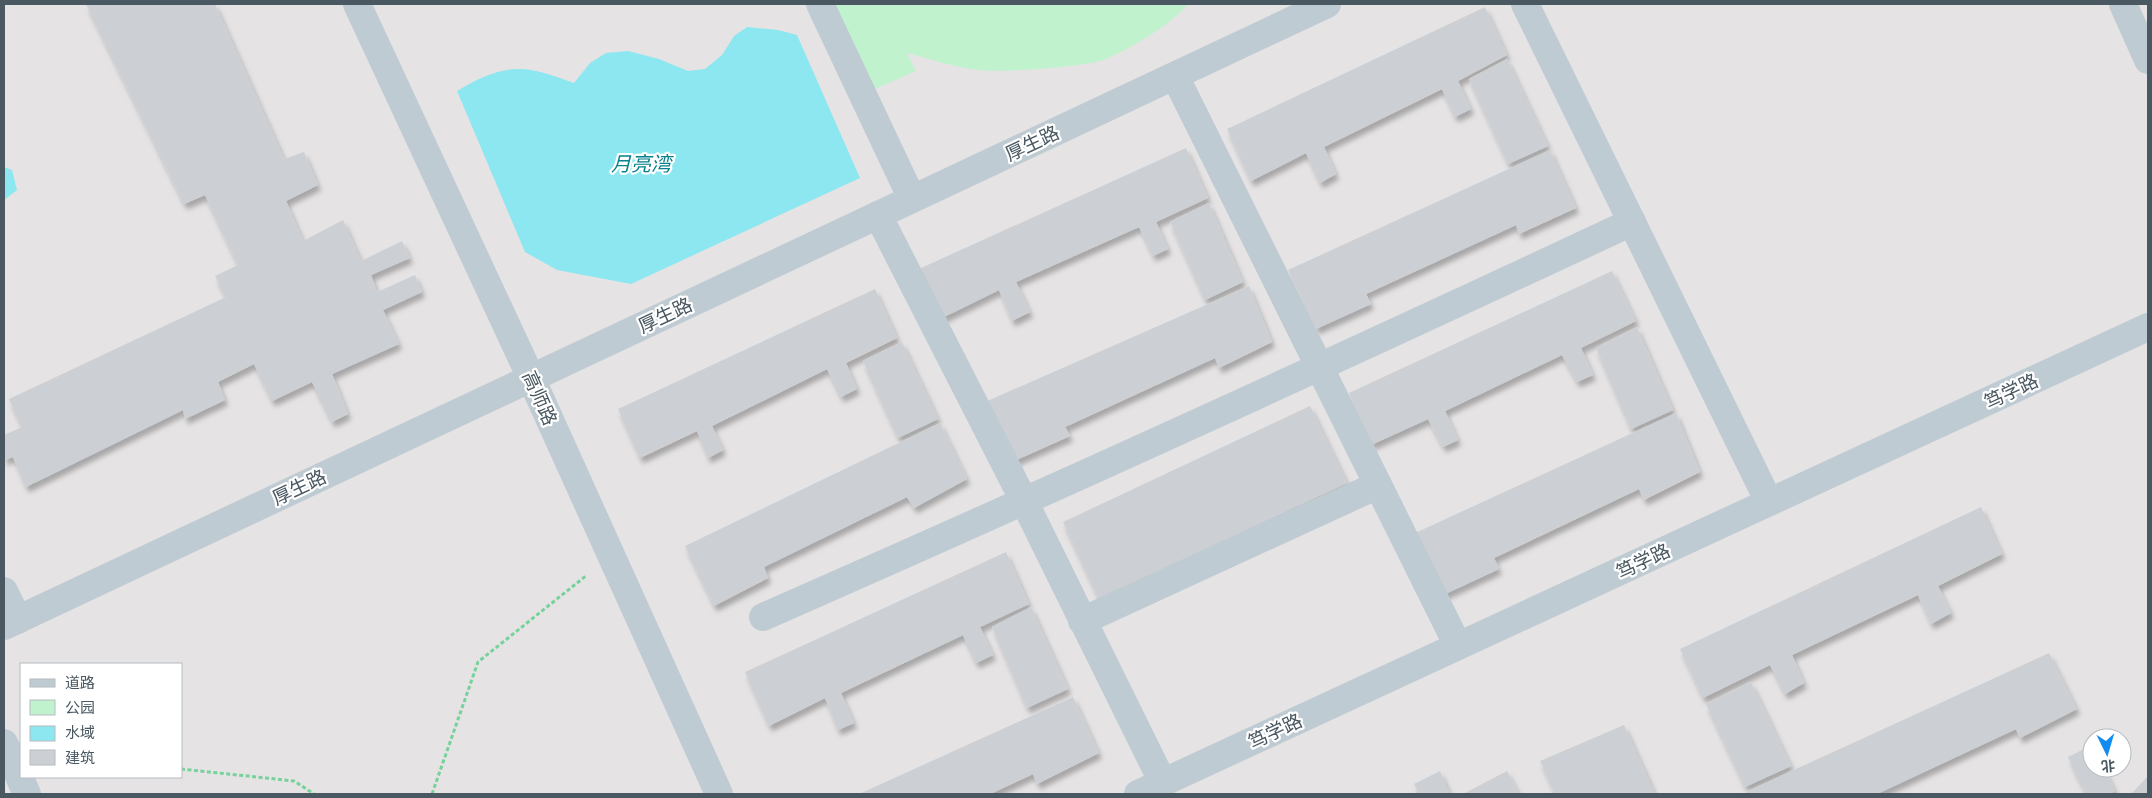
<svg xmlns="http://www.w3.org/2000/svg" width="2152" height="798" font-family="'Alegreya Sans','Noto Sans SC',sans-serif">
<defs>
<filter id="shadow"><feDropShadow dx="3" dy="5.5" stdDeviation="2.5" flood-color="#0004"/></filter>
</defs>
<rect width="100%" height="100%" fill="#f4f2f2"/>
<path fill="#e5e3e4" fill-rule="evenodd" d="M4,4H2148V794H4ZM21,664H181V777H21ZM2092,738H2122V768H2092Z"/>
<path fill="#c0f2cd" d="M830,4H1188C1170,25 1132,48 1106,59C1087,67 1000,73 978,70C954,67 930,59 907,53L916,71L870,91Z"/>
<g fill="#8ce7f0">
<path d="M747,27L778,30L797,35L860,178L631,284L557,270L525,252L457,91C475,80 497,69 518,69C537,69 557,77 574,83L590,63L606,53L628,51L659,59L688,71L705,69L722,55L734,36Z"/>
<path d="M4,167L12,170L17,190L4,200Z"/>
</g>
<g fill="#ccd0d4" filter="url(#shadow)">
<path d="M86,4H215L284,159L304,152L318,185L286,201L303,241L343,220L361,261L402,241L410,258L371,275L377,292L415,275L422,292L383,310L399,344L332,374L348,414L332,422L312,382L272,401L254,364L218,382L225,400L185,419L183,410L26,487L13,457L4,460V435L22,427L9,399L226,297L215,276L238,265L205,195L184,204Z"/>
<path d="M1485,7L1507,55L1458,81L1471,109L1455,117L1442,89L1324,147L1336,174L1320,183L1306,153L1251,181L1227,129Z"/>
<path d="M1507,59L1548,146L1508,164L1469,79Z"/>
<path d="M1186,148L1208,198L1156,222L1168,249L1153,256L1139,227L1016,282L1030,312L1012,321L999,290L942,318L921,268Z"/>
<path d="M1550,150L1576,208L1519,234L1516,225L1366,294L1371,304L1316,329L1288,270Z"/>
<path d="M1209,203L1243,282L1205,300L1170,222Z"/>
<path d="M1612,271L1636,321L1581,348L1593,375L1577,382L1562,355L1445,411L1458,440L1443,447L1428,419L1371,445L1349,393Z"/>
<path d="M1249,286L1272,342L1219,368L1215,358L1065,427L1070,436L1012,462L985,402Z"/>
<path d="M875,289L897,338L846,363L857,389L841,397L827,369L712,426L723,450L708,458L697,431L640,458L618,409Z"/>
<path d="M1637,327L1673,410L1631,429L1596,348Z"/>
<path d="M902,342L938,419L898,438L863,361Z"/>
<path d="M1310,406L1347,483L1099,599L1063,522Z"/>
<path d="M1676,413L1700,472L1644,500L1639,489L1494,558L1499,569L1441,596L1413,534Z"/>
<path d="M940,423L967,479L914,508L907,497L764,567L768,578L714,606L685,546Z"/>
<path d="M1981,507L2002,554L1938,586L1951,613L1931,624L1918,595L1792,655L1804,683L1785,694L1770,665L1703,698L1680,649Z"/>
<path d="M1006,552L1029,604L980,627L993,655L976,663L963,635L841,693L854,723L838,730L825,698L769,726L745,672Z"/>
<path d="M1031,607L1068,689L1027,708L992,627Z"/>
<path d="M2049,653L2077,709L2020,738L2016,729L1877,794H1747L1746,792Z"/>
<path d="M1751,682L1791,766L1745,787L1706,704Z"/>
<path d="M1073,697L1099,753L1037,784L1033,774L990,794H859Z"/>
<path d="M1624,725L1655,794H1555L1540,761Z"/>
<path d="M2092,745V768H2104L2115,791L2110,794H2086L2068,757Z"/>
<path d="M1440,771L1450,794H1419L1414,784Z"/>
<path d="M1507,771L1519,794H1463Z"/>
<path d="M2148,776V794H2131Z"/>
</g>
<g fill="none" stroke-linecap="round" stroke-linejoin="round">
<g stroke="#76d29a" stroke-width="3" stroke-dasharray="4 2.5" stroke-linecap="butt">
<path d="M181,769L294,781L314,794"/>
<path d="M432,794L478,662L587,575"/>
</g>
<g stroke="#bfcbd2" stroke-width="28">
<path d="M357,4L531,378L719,794"/>
<path d="M820,4L912,199"/>
<path d="M1525,4L1769,502"/>
<path d="M2123,4L2148,60"/>
<path d="M1175,76L1458,646"/>
<path d="M878,215L1025,503L1163,783"/>
<path d="M4,591L18,620"/>
<path d="M763,617C1055,489 1343,357 1632,222"/>
<path d="M1082,621L1378,485"/>
<path d="M4,626L1327,4"/>
<path d="M4,743L27,794"/>
<path d="M1138,794L2148,327"/>
</g>
</g>
<g text-anchor="middle" stroke-width="4.5" stroke-linejoin="round" paint-order="stroke">
<g font-size="19" fill="#495861" stroke="#fff">
<text transform="translate(1032 143) rotate(-25)" y="7">厚生路</text>
<text transform="translate(665 315) rotate(-25)" y="7">厚生路</text>
<text transform="translate(2011 391) rotate(-25)" y="7">笃学路</text>
<text transform="translate(540 398) rotate(66)" y="7">高师路</text>
<text transform="translate(299 487) rotate(-25)" y="7">厚生路</text>
<text transform="translate(1643 561) rotate(-25)" y="7">笃学路</text>
<text transform="translate(1275 731) rotate(-25)" y="7">笃学路</text>
</g>
<g font-size="20" font-style="italic" fill="#09818d" stroke="#fff">
<text x="641" y="171">月亮湾</text>
</g>
</g>
<rect width="2152" height="798" fill="none" stroke="#495861" stroke-width="10"/>
<rect x="20" y="663" width="162" height="115" fill="#ffffff" stroke="#b6bcc0"/>
<rect x="30" y="679" width="25" height="8" fill="#bfcbd2" stroke="#b6bcc0"/>
<text x="65" y="688" font-size="15" fill="#495861">道路</text>
<rect x="30" y="700" width="25" height="15" fill="#c0f2cd" stroke="#b6bcc0"/>
<text x="65" y="713" font-size="15" fill="#495861">公园</text>
<rect x="30" y="726" width="25" height="15" fill="#8ce7f0" stroke="#b6bcc0"/>
<text x="65" y="738" font-size="15" fill="#495861">水域</text>
<rect x="30" y="750" width="25" height="15" fill="#ccd0d4" stroke="#b6bcc0"/>
<text x="65" y="763" font-size="15" fill="#495861">建筑</text>
<g transform="translate(2107 753) rotate(175)"><circle r="24" fill="#ffffff" stroke="#b6bcc0"/>
<path d="M0-4L9 19L0 12L-9 19Z" fill="#128cee"/>
<text y="-8" font-size="14" font-weight="bold" text-anchor="middle" fill="#495861">北</text>
</g>
</svg>
